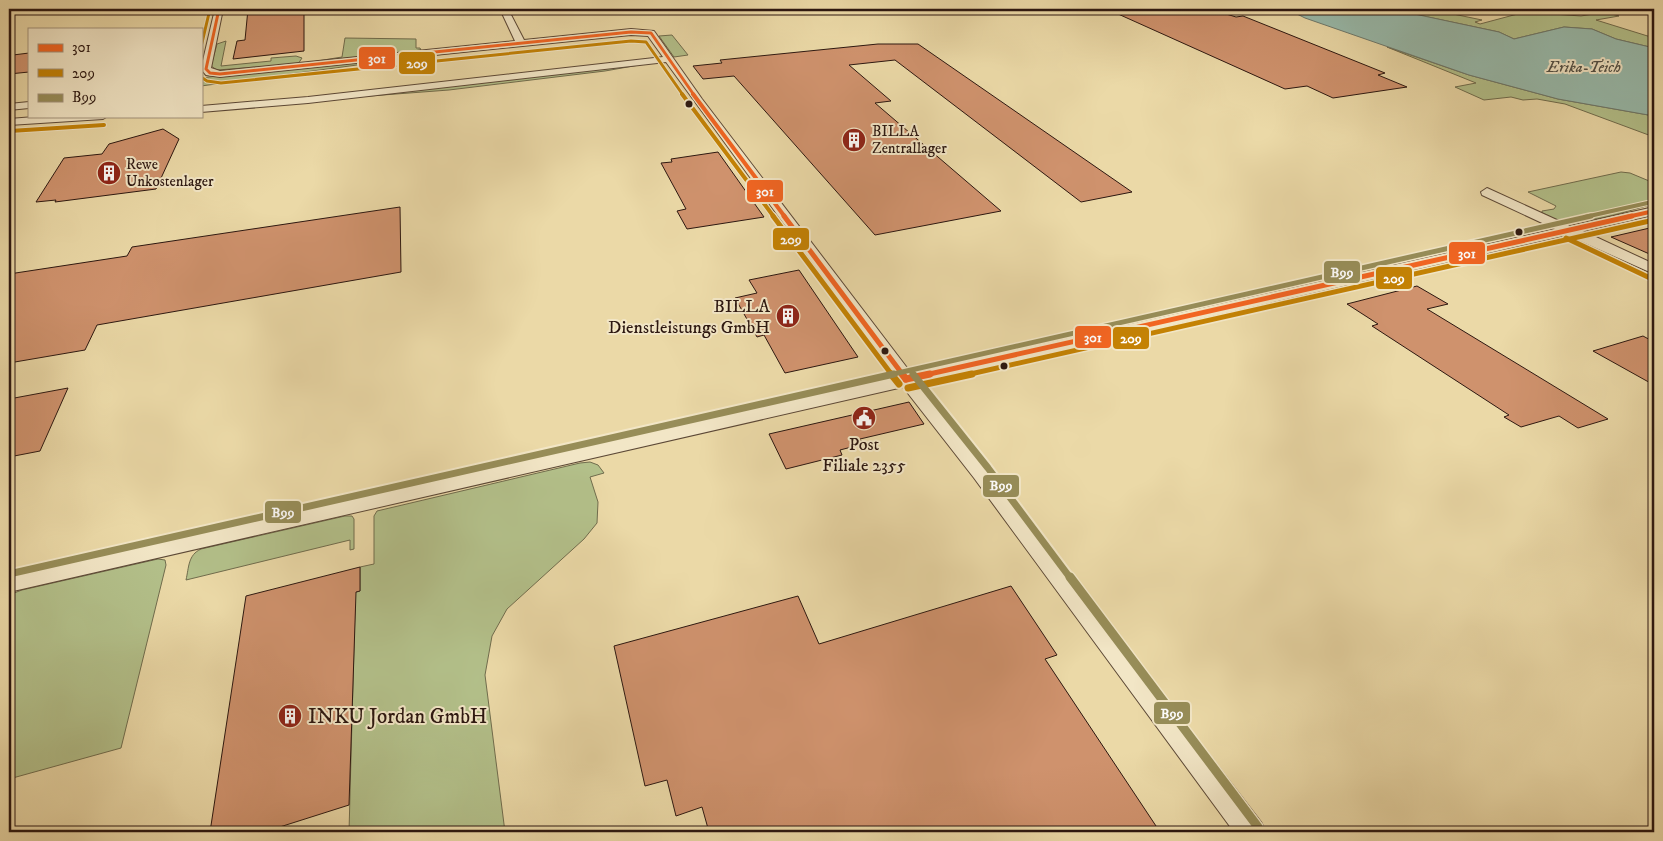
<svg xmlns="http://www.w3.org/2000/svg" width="1663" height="841" font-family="'IM FELL DW Pica',serif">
<rect width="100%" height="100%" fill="#ebd9a7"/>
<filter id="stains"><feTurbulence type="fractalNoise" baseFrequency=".004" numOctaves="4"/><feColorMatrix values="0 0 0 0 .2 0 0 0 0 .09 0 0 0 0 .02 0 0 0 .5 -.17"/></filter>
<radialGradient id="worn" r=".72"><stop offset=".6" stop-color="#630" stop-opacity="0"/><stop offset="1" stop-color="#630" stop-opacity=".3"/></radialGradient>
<g fill="#b3c08a" stroke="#706c4d">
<path d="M1296,9H1429L1482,20L1475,22L1480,24L1525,12L1581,16L1605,12L1619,16L1596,20L1654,38V48L1616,39L1592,29L1564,27L1514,39L1499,32L1395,10Z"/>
<path d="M640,33L409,58L201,86V78L217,76Z"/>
<path d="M672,35L688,55L674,57L659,36Z"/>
<path d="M345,38L416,39V48H420L421,50L311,62L342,57Z"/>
<path d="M226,41L221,66L271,61V58L296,56L302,58L298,64L217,70L211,66L217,44Z"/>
<path d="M1387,47L1469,75L1558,99L1654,116V137L1565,104L1537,99L1523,100L1511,97L1484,100L1455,87L1476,83Z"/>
<path d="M656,62L605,71L449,90L343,98Z"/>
<path d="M1621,172L1630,173L1654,183V204C1622,212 1572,232 1542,214V211L1554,209L1556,206L1528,192Z"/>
<path d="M590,462L598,465L604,473L590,477L598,502L597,523L584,539L507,609L492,636L485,675L505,832H349L355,609L284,611L360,591V567L374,564V516L377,511L580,463Z"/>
<path d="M345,516H352L354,519V549L350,550V540L186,580C189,567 188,555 201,549Z"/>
<path d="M158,559L165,560L166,565L121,748L9,779V598L14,593L22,590Z"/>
</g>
<path fill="#98baab" stroke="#6d796d" d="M1294,9H1391L1499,32L1514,39L1564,27L1592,29L1616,39L1654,48V116L1558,99L1469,75L1305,18L1289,10Z"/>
<g fill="#cf926d" stroke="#2c1710">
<path d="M248,9H304V51L233,59L237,41L245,40Z"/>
<path d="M1107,9H1210L1236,17L1243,16L1385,73L1378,75L1407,87L1333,98L1307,86L1285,89Z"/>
<path d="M878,44H918L1132,192L1081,202L895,60L849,65L891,101L875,103L1001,211L875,235L734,76L703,79L693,66L722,63L720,60Z"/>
<path d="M29,53V72L9,74V61L13,55Z"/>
<path d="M163,129L179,139L156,189L55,202L56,200L36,202L64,158L102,154L109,144Z"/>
<path d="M718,152L764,217L687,229L677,211L686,209L661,163L672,162L671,159Z"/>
<path d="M400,207L401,272L97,325L85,350L9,363V274L127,256L132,247Z"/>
<path d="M1654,227V256L1611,237Z"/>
<path d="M799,270L858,357L785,373L764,335L757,337L735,298L757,293L749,280Z"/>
<path d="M1417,286L1448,304L1427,309L1608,419L1578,428L1559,416L1521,427L1504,417L1509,415L1372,326L1378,324L1347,304Z"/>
<path d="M1643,336L1654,342V385L1593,351Z"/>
<path d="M68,388L40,451L9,457V399Z"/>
<path d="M909,402L924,424L860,439L863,444L840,450L842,455L786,469L769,434Z"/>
<path d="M360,567V591L356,592L349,805L264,832H210L246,596Z"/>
<path d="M1011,586L1057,655L1045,659L1160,832H709L702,807L676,816L667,780L645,786L614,646L798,596L819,644Z"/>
</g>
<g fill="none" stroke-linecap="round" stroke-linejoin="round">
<g stroke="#5c4836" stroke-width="2">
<g id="minor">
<path d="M215,9H223L211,68L220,71L515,41L500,9H508L524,40L631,29L654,31L702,99L911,373L1555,229L1482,195L1481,192L1487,188L1570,226L1654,207V215L1583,231L1654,264V274L1567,235L919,383L988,468L1261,822L1266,832H1234L974,478L903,387L9,592V574L895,376L666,62L308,103L201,112V106L308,97L663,57L648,36L631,35L220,77L206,75L201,69Z"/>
<path d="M1648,9H1654V11H1649Z"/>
<path d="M29,102V108L9,110V104Z"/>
<path d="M47,116H108L103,119L9,125V119Z"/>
</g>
</g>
<use href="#minor" fill="#f2e6c6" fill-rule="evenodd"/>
<g stroke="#f2e6c6" stroke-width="5">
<path id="bus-1-far3" d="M219,9L206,69L210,73L220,74L631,32L651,33L694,95"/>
</g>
<g stroke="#f2e6c6" stroke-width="6">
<g id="bus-1-far2">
<path d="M693,94L785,217"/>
<path d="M1627,217L1654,211"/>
</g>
</g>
<g stroke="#f2e6c6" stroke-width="8">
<g id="bus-1-far1">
<path d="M784,216L903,375"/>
<path d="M925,375L1632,216"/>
</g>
</g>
<g stroke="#f2e6c6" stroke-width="11">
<g id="bus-1">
<path d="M902,374L906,379"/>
<path d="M906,379L930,374"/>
</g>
</g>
<g stroke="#f2e6c6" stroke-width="5">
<g id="bus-2-far3">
<path d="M201,47L210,9"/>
<path d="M201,77L207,81L221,83L631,41L646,42L683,95"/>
</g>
</g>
<g stroke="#f2e6c6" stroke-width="6">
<g id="bus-2-far2">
<path d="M682,94L774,217"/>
<path d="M10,131L104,125"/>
</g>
</g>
<g stroke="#f2e6c6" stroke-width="8">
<g id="bus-2-far1">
<path d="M773,216L892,375"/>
<path d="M1566,238L1650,278"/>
<path d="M966,375L1654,220"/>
</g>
</g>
<g stroke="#f2e6c6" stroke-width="11">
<g id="bus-2">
<path d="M891,374L899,384"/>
<path d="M908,388L972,374"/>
</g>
</g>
<g stroke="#f2e6c6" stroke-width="6">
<path id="bus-3-far3" d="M1585,217L1652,202"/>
</g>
<g stroke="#f2e6c6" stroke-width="8">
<path id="bus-3-far2" d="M889,375L1591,216"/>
</g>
<g stroke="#f2e6c6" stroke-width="11">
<g id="bus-3-far1">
<path d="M913,374L988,468L1071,579"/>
<path d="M9,574L894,374"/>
</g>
</g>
<g stroke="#f2e6c6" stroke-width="12">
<path id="bus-3" d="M1070,577L1258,827"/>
</g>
<use href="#bus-1-far3" stroke="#f26522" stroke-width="3"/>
<use href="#bus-1-far2" stroke="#f26522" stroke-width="4"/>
<use href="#bus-1-far1" stroke="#f26522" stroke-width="5"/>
<use href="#bus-1" stroke="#f26522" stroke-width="7"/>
<use href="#bus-2-far3" stroke="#c48204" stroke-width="3"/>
<use href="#bus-2-far2" stroke="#c48204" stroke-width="4"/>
<use href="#bus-2-far1" stroke="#c48204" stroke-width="5"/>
<use href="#bus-2" stroke="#c48204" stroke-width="7"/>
<use href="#bus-3-far3" stroke="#978d58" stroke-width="4"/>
<use href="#bus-3-far2" stroke="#978d58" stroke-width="5"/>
<use href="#bus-3-far1" stroke="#978d58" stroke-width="7"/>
<use href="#bus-3" stroke="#978d58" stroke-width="9"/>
</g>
<defs>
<g id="building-disc" transform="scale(1.25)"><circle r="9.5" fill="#8f2418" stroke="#f2e6c6"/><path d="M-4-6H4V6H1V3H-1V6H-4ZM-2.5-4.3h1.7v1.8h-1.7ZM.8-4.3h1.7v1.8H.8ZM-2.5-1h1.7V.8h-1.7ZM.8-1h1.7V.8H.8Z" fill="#fff"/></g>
<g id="civic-disc" transform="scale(1.25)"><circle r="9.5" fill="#8f2418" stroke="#f2e6c6"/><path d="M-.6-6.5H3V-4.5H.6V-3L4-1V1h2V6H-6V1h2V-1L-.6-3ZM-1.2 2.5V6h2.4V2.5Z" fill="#fff"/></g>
</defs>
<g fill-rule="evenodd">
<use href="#building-disc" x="854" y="140"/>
<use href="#building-disc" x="109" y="173"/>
<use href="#building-disc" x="788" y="316"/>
<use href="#civic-disc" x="864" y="418"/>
<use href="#building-disc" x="290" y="716"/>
</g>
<g fill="#2c1710" stroke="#f2e6c6" stroke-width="2">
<circle cx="689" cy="104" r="4.5"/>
<circle cx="1519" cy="232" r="4.5"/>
<circle cx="885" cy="351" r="4.5"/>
<circle cx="1004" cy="366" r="4.5"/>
</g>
<g text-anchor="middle" stroke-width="4" stroke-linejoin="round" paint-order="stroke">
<g font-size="15" fill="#2c1710" stroke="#f2e6c6" text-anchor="start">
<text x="872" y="136">BILLA<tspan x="872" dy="17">Zentrallager</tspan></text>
<text x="126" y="169">Rewe<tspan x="126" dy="17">Unkostenlager</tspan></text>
</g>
<g font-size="16" font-style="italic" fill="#525046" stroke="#f2e6c6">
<text x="1584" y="72">Erika-Teich</text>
</g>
<g font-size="18" fill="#2c1710" stroke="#f2e6c6" text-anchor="end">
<text x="770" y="312">BILLA<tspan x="770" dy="21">Dienstleistungs GmbH</tspan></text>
<text x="864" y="450" text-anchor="middle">Post<tspan x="864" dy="21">Filiale 2355</tspan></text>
</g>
<g font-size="21" fill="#2c1710" stroke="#f2e6c6" text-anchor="start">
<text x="308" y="723">INKU Jordan GmbH</text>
</g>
</g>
<g stroke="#f2e6c6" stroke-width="2">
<rect x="358" y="46" width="38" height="24" rx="5" fill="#f26522"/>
<rect x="398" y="51" width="38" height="24" rx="5" fill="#c48204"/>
<rect x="746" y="179" width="38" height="24" rx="5" fill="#f26522"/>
<rect x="772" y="227" width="38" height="24" rx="5" fill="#c48204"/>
<rect x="1448" y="241" width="38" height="24" rx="5" fill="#f26522"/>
<rect x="1323" y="260" width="38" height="24" rx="5" fill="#978d58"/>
<rect x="1375" y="266" width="38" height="24" rx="5" fill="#c48204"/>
<rect x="1074" y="325" width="38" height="24" rx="5" fill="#f26522"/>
<rect x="1112" y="326" width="38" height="24" rx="5" fill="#c48204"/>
<rect x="982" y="474" width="38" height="24" rx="5" fill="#978d58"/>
<rect x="264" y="500" width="38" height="24" rx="5" fill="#978d58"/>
<rect x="1153" y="701" width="38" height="24" rx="5" fill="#978d58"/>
</g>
<g font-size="14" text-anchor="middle" font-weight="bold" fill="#fff">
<text x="377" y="63">301</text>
<text x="417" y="68">209</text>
<text x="765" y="196">301</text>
<text x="791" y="244">209</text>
<text x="1467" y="258">301</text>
<text x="1342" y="277">B99</text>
<text x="1394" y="283">209</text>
<text x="1093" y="342">301</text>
<text x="1131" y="343">209</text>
<text x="1001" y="490">B99</text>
<text x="283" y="517">B99</text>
<text x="1172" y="718">B99</text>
</g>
<rect width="1663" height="841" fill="none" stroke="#ebd9a7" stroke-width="30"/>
<rect x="10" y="10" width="1643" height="821" fill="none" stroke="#2c1710" stroke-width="2.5"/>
<rect x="15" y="15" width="1633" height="811" fill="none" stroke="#2c1710"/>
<rect x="28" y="28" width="175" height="90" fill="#f2e6c6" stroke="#a3937d"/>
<rect x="38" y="44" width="25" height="8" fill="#f26522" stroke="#a3937d"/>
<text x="72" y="52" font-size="15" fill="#2c1710">301</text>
<rect x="38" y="69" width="25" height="8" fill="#c48204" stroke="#a3937d"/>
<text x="72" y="78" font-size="15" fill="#2c1710">209</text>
<rect x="38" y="94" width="25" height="8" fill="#978d58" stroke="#a3937d"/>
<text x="72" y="102" font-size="15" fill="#2c1710">B99</text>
<rect width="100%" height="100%" filter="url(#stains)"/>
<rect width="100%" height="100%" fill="url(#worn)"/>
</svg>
